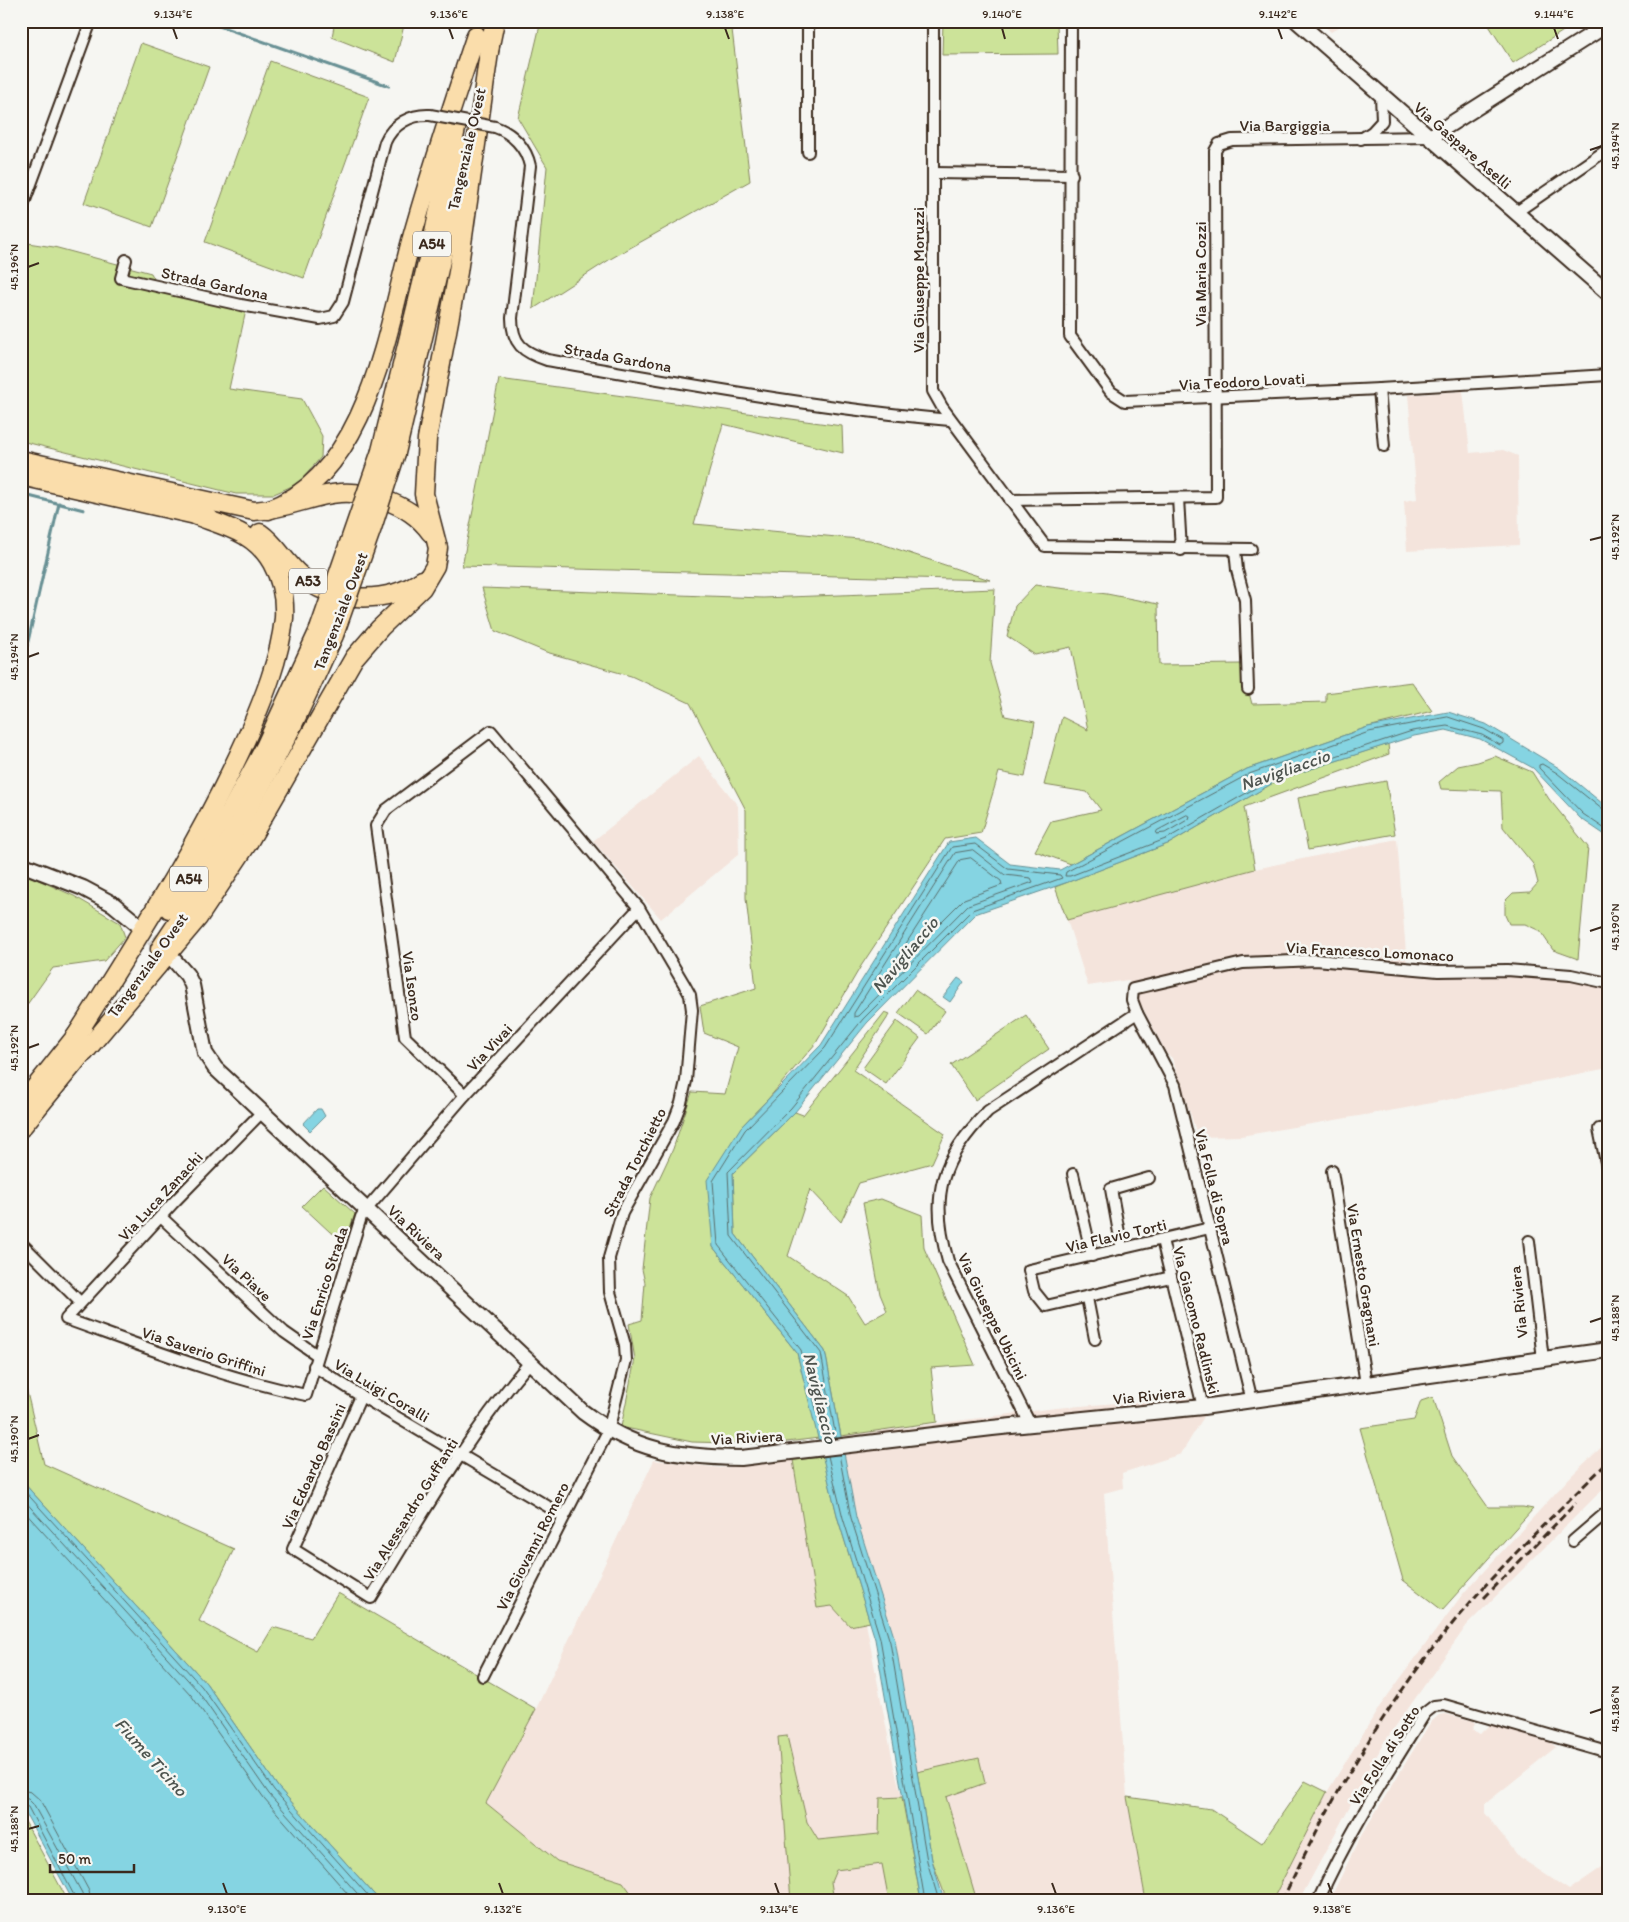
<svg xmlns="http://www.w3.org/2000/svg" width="1629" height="1922" font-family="Itim,sans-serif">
<rect width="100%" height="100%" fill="#f6f6f2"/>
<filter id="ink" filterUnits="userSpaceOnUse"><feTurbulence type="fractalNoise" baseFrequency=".02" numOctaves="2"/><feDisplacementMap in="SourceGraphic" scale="10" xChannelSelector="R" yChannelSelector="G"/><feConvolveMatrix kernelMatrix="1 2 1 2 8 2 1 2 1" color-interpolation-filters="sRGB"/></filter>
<g filter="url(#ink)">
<g fill="#f4e4dc">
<path d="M1319,21H1348L1331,32Z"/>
<path d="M1463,391L1470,453L1503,450L1518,456L1519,545L1407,551L1404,501L1417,499L1408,395Z"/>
<path d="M699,756L738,806L739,854L661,919L593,841Z"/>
<path d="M1397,839L1407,966L1499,963L1582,971L1608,976V1068L1406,1108L1241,1136L1198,1137L1172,1058L1167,1054L1128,980L1088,986L1067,920L1255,869Z"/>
<path d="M1190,1397L1205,1415L1181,1454L1122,1473L1123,1488L1104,1493L1127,1797L1146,1901H977L946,1796L985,1783L979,1759L917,1772L895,1640L856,1517L841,1436L1056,1408Z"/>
<path d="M1608,1441V1484L1467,1625L1383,1744L1299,1901H1272L1321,1802L1380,1706L1462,1595L1572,1475Z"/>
<path d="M654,1460L720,1468L793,1460L817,1608L832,1606L850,1626L866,1623L894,1767L902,1797L880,1798V1834L818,1840L807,1822L787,1736L779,1737L791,1901H637L623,1882L557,1861L485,1803L536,1709Z"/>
<path d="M1445,1714L1474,1721L1475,1724L1472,1730L1480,1734L1490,1724L1550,1742L1556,1747L1485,1804V1813L1519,1857L1569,1890L1608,1863V1901H1329L1361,1836L1430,1723L1439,1715Z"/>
<path d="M883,1864L889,1901H834L831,1882L836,1870Z"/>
</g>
<g fill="#cce399" stroke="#84865c">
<path d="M335,21H405L395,62L332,37Z"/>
<path d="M541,21H731L750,181L612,258L533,309L547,167L518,118Z"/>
<path d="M943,21H1057L1058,54L942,55Z"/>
<path d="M1486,21H1579L1513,63Z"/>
<path d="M141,43L209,67L152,227L84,203Z"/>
<path d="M270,61L369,97L304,278L205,242Z"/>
<path d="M21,242L54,247L151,273L161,292L246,310L229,389L302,399L322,436L321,457L299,483L274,494H236L21,441Z"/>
<path d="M499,379L842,426L843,453L723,424L694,524L870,540L990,580L462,566Z"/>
<path d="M1035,585L1107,594L1158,604L1159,665L1241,664L1252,704L1326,702V693L1412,682L1432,711L1368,727L1247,769L1071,864L1035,851L1051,821L1101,810L1087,792L1044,785L1062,717L1088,730L1071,647L1035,655L1007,636L1015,606Z"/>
<path d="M482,588L763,598L995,589L990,663L1005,716L1035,722L1025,777L999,772L981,833L945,839L861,966L816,1043L768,1099L741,1127L713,1247L797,1353L819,1438L770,1444L692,1442L621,1427L635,1359L629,1324L642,1320L645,1283L642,1269L650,1198L673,1149L692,1092L725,1094L738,1047L704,1033L700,1006L756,988L746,898V810L690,703L631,676L546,652L495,631Z"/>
<path d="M1388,744L1389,754L1244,807L1255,869L1067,920L1055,887L1170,843L1280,779Z"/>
<path d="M1495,756L1532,772L1549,799L1588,847L1578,959L1553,950L1540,931L1525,924H1509L1505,915V901L1513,893L1530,892L1538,883L1533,864L1503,827L1501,791L1441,789L1439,782L1458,766L1478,762Z"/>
<path d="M1386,781L1395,834L1308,850L1298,798Z"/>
<path d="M21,872L74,896L120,923L125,937L104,961L53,968L21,1013Z"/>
<path d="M915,990L945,1011L928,1034L898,1013Z"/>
<path d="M885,1012L890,1014L853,1070L945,1134L932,1163L859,1183L841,1222L810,1189L788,1256L848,1296L865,1323L887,1311L880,1294L863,1203L881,1199L922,1215L924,1248L975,1365L931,1368L937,1422L841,1436L825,1351L735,1234L733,1173L795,1112L803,1115Z"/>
<path d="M1026,1015L1049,1049L975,1100L951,1065Z"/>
<path d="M897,1021L920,1038L886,1084L863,1068Z"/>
<path d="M323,1185L355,1214L346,1239L330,1232L302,1206Z"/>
<path d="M21,1367L44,1464L234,1549L199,1621L258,1652L273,1627L311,1638L338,1593L536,1709L486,1803L557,1861L623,1882L637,1901H380L278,1787L206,1683L21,1480Z"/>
<path d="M1433,1397L1452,1456L1488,1507H1523L1533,1509L1442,1610L1403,1580L1360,1428L1414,1420L1421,1401Z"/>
<path d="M823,1457L838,1519L870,1622L850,1626L832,1606L817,1608L793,1460Z"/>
<path d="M787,1736L807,1822L818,1840L879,1834L880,1798L902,1797L921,1901H889L882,1864L836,1870L831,1882L834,1901H791L778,1737Z"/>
<path d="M979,1758L985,1783L946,1797L977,1901H947L932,1860L917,1772Z"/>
<path d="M1305,1781L1327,1792L1272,1901H1146L1127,1797L1211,1809L1262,1843Z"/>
<path d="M21,1814L68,1901H21Z"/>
</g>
<g fill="#85d4e2" stroke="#679094">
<path d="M1448,712L1486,724L1559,768L1608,808V837L1580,818L1533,768L1480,739L1446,730L1414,736L1280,779L1170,843L1071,881L975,914L867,1023L795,1112L733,1173L735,1234L825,1351L856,1517L895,1640L932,1860L944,1901H921L875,1639L838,1519L797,1353L713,1247L707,1180L741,1127L821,1045L949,842L976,838L1010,864L1060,870L1247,769L1368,727Z"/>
<path d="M958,978L964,982L950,1002L943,997Z"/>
<path d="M317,1109H321L325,1116L310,1131L303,1124Z"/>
<path d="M21,1480L206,1683L278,1787L380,1901H73L21,1805Z"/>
</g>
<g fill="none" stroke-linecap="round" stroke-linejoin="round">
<g stroke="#596e6c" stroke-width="1">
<path d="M1448,717L1484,729L1503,740V743L1500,745L1482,735L1447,726L1412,731L1278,775L1168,838L1070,876H1065L1066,872L1249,774L1369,732Z"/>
<path d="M1608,811L1603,810L1557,773L1542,764L1539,765V768L1583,814L1608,831"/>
<path d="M1187,815L1190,816L1189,819L1165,833L1156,834L1157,831Z"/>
<path d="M973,850L1005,875L1031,878L1033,882L968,905L858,1016L854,1017V1013L955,853Z"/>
<path d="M971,858L1001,881L1002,885L964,899L898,965H895L896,959L960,860Z"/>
<path d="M824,1440L801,1350L718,1245L713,1181L745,1130L825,1048L952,847L975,844L1008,869L1060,875L1062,878L972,910L863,1019L791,1108L728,1172L731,1236L821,1353L836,1438"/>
<path d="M839,1454L851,1518L890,1642L927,1861L939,1901"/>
<path d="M828,1456L843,1518L880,1638L925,1901"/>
<path d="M21,1487L202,1687L274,1790L373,1901"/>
<path d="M21,1497L197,1690L269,1794L364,1901"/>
<path d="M21,1508L191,1695L264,1798L354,1901"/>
<path d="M21,1790L31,1792L40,1800L89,1891L91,1901"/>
<path d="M21,1798L28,1799L33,1804L82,1893L84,1901"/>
<path d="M21,1804L28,1807L77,1901"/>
</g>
<g stroke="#679094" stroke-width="3">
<path d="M205,21L389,86"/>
<path d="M21,494L84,510"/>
<path d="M27,646L59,503"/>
</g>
<path stroke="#d1cdc8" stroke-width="14" stroke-dasharray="14 7" stroke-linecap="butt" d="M137,924L168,954"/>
<g stroke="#3b2a1e" stroke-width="14">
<g id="street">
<path d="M933,21V391L942,407L1045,546L1251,549"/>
<path d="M1071,21L1070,336L1111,392L1125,401L1379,389L1608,375"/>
<path d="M495,127C512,133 526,147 530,166L512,318C512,344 523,352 547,360C681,383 815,408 950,420"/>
<path d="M1361,139L1372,132L1382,121L1381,95"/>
<path d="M808,152V21"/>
<path d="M933,173L1072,175"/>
<path d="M21,211L91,21"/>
<path d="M1515,213L1608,149"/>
<path d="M126,260L121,278L241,305L320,319L334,316L343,302L385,142C393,124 411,114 430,115"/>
<path d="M1379,389L1384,446"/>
<path d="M1178,498L1181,550"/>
<path d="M1010,500L1216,497L1215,151L1219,144L1232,140L1430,137"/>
<path d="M1235,550L1237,570L1245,600L1248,689"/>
<path d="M465,1095L405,1037L376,826L386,810L491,731L639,908L684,984L690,995L692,1010L686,1081L681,1103L674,1121L622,1213L609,1258L610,1292L625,1345L626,1360L608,1431L483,1676"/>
<path d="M262,1112L173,1203L66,1319C145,1347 224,1378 306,1395L361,1217L366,1210L465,1095L639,908"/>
<path d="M1608,1128L1599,1129L1608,1172"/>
<path d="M1332,1171L1366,1384"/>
<path d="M1073,1174L1092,1256"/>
<path d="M161,1217L284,1332L317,1355"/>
<path d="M1162,1240L1203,1407"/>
<path d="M1529,1241L1543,1359"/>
<path d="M21,1243L80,1302"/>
<path d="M1122,1249L1111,1189L1149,1178"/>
<path d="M1171,1277L1046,1306L1034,1291L1029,1270L1210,1228"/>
<path d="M1087,1298L1095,1339"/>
<path d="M314,1366L361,1396L564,1516"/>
<path d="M361,1396L293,1549L371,1598C421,1517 468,1434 530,1362"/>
<path d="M1252,1401L1175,1085L1137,1013L1132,1000L1133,989L1243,963L1316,960L1438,971L1507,970L1571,975L1608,983"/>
<path d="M1030,1424L948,1261C929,1196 941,1158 988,1111L1137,1013"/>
<path d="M1573,1541L1608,1511"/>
<path d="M1318,1901C1347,1835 1387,1774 1425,1713L1434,1706L1444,1705L1608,1752"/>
</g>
</g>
<g stroke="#3b2a1e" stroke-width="18">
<g id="secondary">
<path d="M1297,21L1608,293"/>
<path d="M1430,137L1608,24"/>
<path d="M21,864L83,888L113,904L136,923"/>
<path d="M172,958L187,975L192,985L205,1053L215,1068L583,1412C635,1451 676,1457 741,1458L992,1428L1203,1407L1608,1350"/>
</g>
</g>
<g stroke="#3b2a1e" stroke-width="21">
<g id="highway">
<path d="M488,55L495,21"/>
<path d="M381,451L431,247L457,124"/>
<path d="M396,453L467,149"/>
<path d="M21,460L254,511C307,507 330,480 385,500C404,507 419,516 431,533"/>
<path d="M21,476L209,518"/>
<path d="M268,510C368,474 387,331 411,241C430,172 453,104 476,35"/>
<path d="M260,533C276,544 285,562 300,575C332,604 388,604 422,580"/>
<path d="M169,909L230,812L265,747L319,630"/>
<path d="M160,949C205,883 246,816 282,746C301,710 317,672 334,635"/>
<path d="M76,1036C137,939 200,842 247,737C263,700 280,659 284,618C285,599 281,579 272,563C255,533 227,527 197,516"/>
<path d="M84,1053L198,918L248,843L354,658L380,628L422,588L435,566L438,548L424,494L427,439L458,272L490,45"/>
<path d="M21,1105L83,1027"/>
<path d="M21,1128L90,1044"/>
</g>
</g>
<use href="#street" stroke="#f6f6f2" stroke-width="10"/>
<use href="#secondary" stroke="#f6f6f2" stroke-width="14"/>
<use href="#highway" stroke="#faddab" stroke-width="18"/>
<g stroke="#3b2a1e" stroke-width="3" stroke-dasharray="8 4" stroke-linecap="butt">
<path d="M1484,1598L1576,1503"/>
<path d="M1282,1901C1327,1805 1381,1712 1448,1629C1496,1569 1553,1516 1608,1462"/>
</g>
<g stroke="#3b2a1e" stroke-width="14" stroke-linecap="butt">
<path id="street-bridge" d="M430,115L495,127"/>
</g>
<g stroke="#3b2a1e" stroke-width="21" stroke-linecap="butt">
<g id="highway-bridge">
<path d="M319,630L381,451"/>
<path d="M334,635L372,528L396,453"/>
</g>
</g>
<use href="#street-bridge" stroke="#f6f6f2" stroke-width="10"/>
<use href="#highway-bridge" stroke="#faddab" stroke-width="18"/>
</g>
</g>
<path fill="none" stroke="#3b2a1e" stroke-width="2" d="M173,28L177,39M449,28L453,39M725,28L729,39M1002,28L1005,39M1278,28L1282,39M1554,28L1558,39M1590,150L1602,146M28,267L39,263M1590,540L1602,537M28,657L39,653M1590,931L1602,927M28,1048L39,1044M1590,1322L1602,1318M28,1439L39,1435M1590,1713L1602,1709M28,1829L39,1826M223,1883L227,1894M499,1883L503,1894M775,1883L779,1894M1052,1883L1056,1894M1328,1883L1332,1894"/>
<g text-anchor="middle" stroke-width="5" stroke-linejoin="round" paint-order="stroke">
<g fill="#f6f6f2" stroke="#73675e" stroke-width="1">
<rect x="413" y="231.5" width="38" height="25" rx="4"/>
<rect x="289" y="568.5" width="38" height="25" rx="4"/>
<rect x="170" y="866.5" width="38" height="25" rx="4"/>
</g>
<g font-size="15" font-weight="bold" fill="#3b2a1e">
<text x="432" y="249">A54</text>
<text x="308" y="586">A53</text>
<text x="189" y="884">A54</text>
</g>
<g font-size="16" fill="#3b2a1e" stroke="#f6f6f2">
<text x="1285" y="131">Via Bargiggia</text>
<text transform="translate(1463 145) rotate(41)" y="6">Via Gaspare Aselli</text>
<text transform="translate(466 149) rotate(-77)" y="6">Tangenziale Ovest</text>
<text transform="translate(1200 274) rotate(-90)" y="6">Via Maria Cozzi</text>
<text transform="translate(918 280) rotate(-90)" y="6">Via Giuseppe Moruzzi</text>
<text transform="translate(215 283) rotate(12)" y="6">Strada Gardona</text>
<text transform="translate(618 357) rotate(10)" y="6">Strada Gardona</text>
<text transform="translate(1242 381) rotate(-3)" y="6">Via Teodoro Lovati</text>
<text transform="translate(340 611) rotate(-69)" y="6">Tangenziale Ovest</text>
<text transform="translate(1370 951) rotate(3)" y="6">Via Francesco Lomonaco</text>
<text transform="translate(147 965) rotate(-54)" y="6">Tangenziale Ovest</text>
<text transform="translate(413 986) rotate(82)" y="6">Via Isonzo</text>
<text transform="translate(489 1047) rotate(-47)" y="6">Via Vivai</text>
<text transform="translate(634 1162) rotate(-63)" y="6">Strada Torchietto</text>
<text transform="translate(1215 1187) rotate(76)" y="6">Via Folla di Sopra</text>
<text transform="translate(160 1196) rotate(-47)" y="6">Via Luca Zanachi</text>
<text transform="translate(417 1232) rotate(43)" y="6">Via Riviera</text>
<text transform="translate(1116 1235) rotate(-13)" y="6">Via Flavio Torti</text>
<text transform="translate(1364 1275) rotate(81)" y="6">Via Ernesto Gragnani</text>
<text transform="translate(247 1277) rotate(43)" y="6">Via Piave</text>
<text transform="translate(324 1283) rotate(-72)" y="6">Via Enrico Strada</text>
<text transform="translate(1518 1302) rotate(-96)" y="6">Via Riviera</text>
<text transform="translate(993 1316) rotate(64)" y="6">Via Giuseppe Ubicini</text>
<text transform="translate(1197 1320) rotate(76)" y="6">Via Giacomo Radlinski</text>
<text transform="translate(204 1351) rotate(18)" y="6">Via Saverio Griffini</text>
<text transform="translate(382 1390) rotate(31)" y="6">Via Luigi Coralli</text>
<text transform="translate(1149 1395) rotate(-6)" y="6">Via Riviera</text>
<text transform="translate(747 1437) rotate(-3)" y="6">Via Riviera</text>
<text transform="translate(313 1466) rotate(-66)" y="6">Via Edoardo Bassini</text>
<text transform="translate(410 1509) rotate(-58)" y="6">Via Alessandro Guffanti</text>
<text transform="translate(532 1546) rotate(-63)" y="6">Via Giovanni Romero</text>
<text transform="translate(1384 1755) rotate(-57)" y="6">Via Folla di Sotto</text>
</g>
<g font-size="18" font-style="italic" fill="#4e544f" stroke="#f6f6f2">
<text transform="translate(1285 770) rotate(-19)" y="6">Navigliaccio</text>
<text transform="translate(905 955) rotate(-50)" y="6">Navigliaccio</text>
<text transform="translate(820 1398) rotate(76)" y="6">Navigliaccio</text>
<text transform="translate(151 1757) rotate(48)" y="6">Fiume Ticino</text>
</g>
</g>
<rect width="1629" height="1922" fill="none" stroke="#f6f6f2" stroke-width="55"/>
<path d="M50 1864v8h84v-8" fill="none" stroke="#3b2a1e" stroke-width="2.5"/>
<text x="58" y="1864" font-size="15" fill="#3b2a1e" stroke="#f6f6f2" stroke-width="4" paint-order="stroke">50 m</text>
<rect x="28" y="28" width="1574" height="1866" fill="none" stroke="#3b2a1e" stroke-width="2"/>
<g font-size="12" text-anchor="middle" fill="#3b2a1e">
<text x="173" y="18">9.134°E</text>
<text x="449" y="18">9.136°E</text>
<text x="725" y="18">9.138°E</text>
<text x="1002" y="18">9.140°E</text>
<text x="1278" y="18">9.142°E</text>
<text x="1554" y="18">9.144°E</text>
<text transform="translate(1615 146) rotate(-90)" y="4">45.194°N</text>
<text transform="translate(14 267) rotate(-90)" y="4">45.196°N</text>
<text transform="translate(1615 537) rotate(-90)" y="4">45.192°N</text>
<text transform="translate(14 657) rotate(-90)" y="4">45.194°N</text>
<text transform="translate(1615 927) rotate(-90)" y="4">45.190°N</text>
<text transform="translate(14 1048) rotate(-90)" y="4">45.192°N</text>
<text transform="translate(1615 1318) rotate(-90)" y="4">45.188°N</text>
<text transform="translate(14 1439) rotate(-90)" y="4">45.190°N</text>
<text transform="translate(1615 1709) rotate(-90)" y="4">45.186°N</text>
<text transform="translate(14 1829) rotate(-90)" y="4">45.188°N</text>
<text x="227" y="1913">9.130°E</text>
<text x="503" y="1913">9.132°E</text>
<text x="779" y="1913">9.134°E</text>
<text x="1056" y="1913">9.136°E</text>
<text x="1332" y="1913">9.138°E</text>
</g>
</svg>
